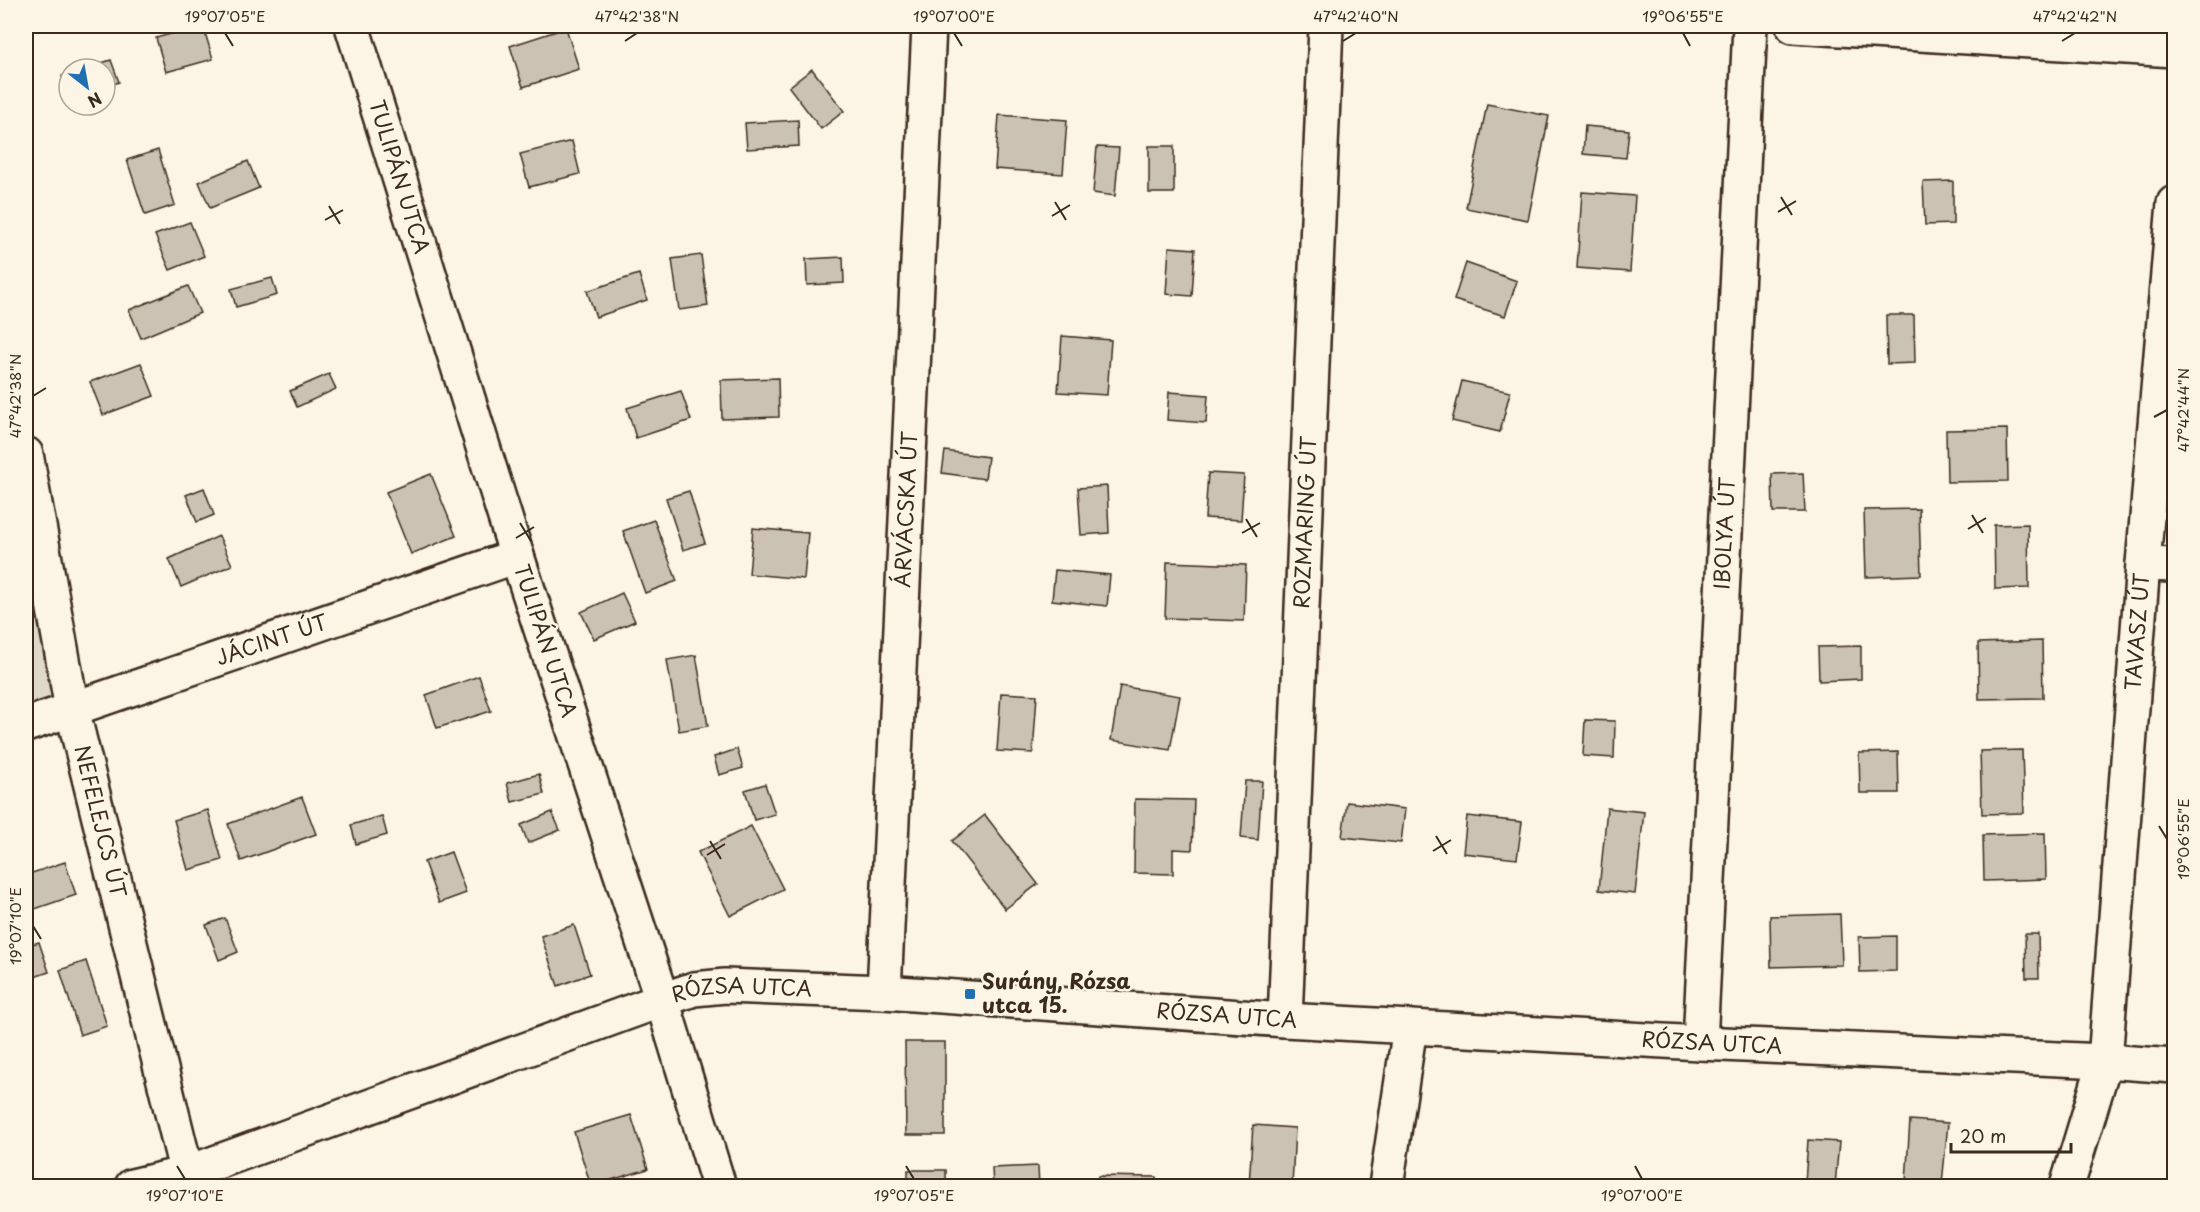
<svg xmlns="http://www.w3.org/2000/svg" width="2200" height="1212" font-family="'Playpen Sans',sans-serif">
<rect width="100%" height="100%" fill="#fcf5e5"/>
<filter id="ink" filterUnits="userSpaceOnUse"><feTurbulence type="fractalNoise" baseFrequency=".0167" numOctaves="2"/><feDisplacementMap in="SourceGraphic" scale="12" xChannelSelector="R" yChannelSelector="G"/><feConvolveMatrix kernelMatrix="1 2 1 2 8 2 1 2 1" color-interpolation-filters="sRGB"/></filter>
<g filter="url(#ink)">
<path fill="#e0d8c8" stroke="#8e8173" stroke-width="1.5" d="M26,498L63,705L26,717Z"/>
<g fill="#ccc2b3" stroke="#3b2a1e" stroke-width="1.5">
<path d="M200,26H203L213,59L166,72L156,38Z"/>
<path d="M566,28L579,69L523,87L510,46Z"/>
<path d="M111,60L119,82L105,87V69H83Z"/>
<path d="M812,69L844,111L821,129L789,87Z"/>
<path d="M69,74V96L62,76Z"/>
<path d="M1487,104L1549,116L1528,220L1466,208Z"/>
<path d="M999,115L1067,120L1063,174L995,169Z"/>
<path d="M798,120L799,146L747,149L745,123Z"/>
<path d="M1585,126L1629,130L1626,158L1583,154Z"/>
<path d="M572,141L580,174L529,187L520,154Z"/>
<rect x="1149" y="146" width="25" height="47"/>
<path d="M1097,147L1119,148L1115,196L1093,193Z"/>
<path d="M158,150L175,205L145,215L127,160Z"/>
<path d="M248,161L259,188L210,208L199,182Z"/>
<path d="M1953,181V224L1925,225L1923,182Z"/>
<path d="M1582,192L1635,196L1630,272L1577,268Z"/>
<path d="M190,222L204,256L170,270L155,235Z"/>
<path d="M1169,247L1195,249L1192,296L1166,294Z"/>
<path d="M701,255L708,306L679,310L672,259Z"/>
<path d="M843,257L844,283L807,285L806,259Z"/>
<path d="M1466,263L1517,281L1505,316L1454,300Z"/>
<path d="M639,274L647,300L596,317L587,291Z"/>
<path d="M272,278L277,295L236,307L231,289Z"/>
<path d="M188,286L200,313L141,338L129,310Z"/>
<path d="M1886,315H1914L1915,363L1887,364Z"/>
<path d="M1062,336L1111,340L1107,395L1058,392Z"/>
<path d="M141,363L154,396L103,415L90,382Z"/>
<path d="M329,374L336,389L297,407L290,391Z"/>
<path d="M778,378L779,417L722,419L721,380Z"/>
<path d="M1462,381L1510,392L1500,432L1452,421Z"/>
<path d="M681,391L691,420L636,438L627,408Z"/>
<path d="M1169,392L1208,395L1206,423L1167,420Z"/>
<path d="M2007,429L2008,481L1947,482L1946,430Z"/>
<path d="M945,451L988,457L985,479L942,473Z"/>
<path d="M1208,473L1244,475L1241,520L1205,518Z"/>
<path d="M1803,473L1805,512H1773L1772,474Z"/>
<path d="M431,474L456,536L411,554L386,492Z"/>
<path d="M1107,486L1109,533L1081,535L1078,488Z"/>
<path d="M204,488L214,515L197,522L186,495Z"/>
<path d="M689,491L705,543L683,550L666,498Z"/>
<path d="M1919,509L1921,575L1866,577L1864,510Z"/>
<path d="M654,520L677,581L645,593L623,531Z"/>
<path d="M2028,524L2029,588L1995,589L1994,525Z"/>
<path d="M753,528L808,533L804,579L749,574Z"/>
<path d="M219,536L232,565L181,587L169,559Z"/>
<path d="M1167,562L1246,565L1244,621L1165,618Z"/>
<path d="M1055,570L1110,575L1107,606L1052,600Z"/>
<path d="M622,593L635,621L594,639L581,612Z"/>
<path d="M2042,641L2043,698L1979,699L1978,643Z"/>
<path d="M1861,646V679L1819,681L1818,647Z"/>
<path d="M696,655L708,726L679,731L667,660Z"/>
<path d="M479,676L491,711L437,728L426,695Z"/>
<path d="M1120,686L1180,696L1170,750L1111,740Z"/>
<path d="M1001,693L1037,695L1033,753L997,751Z"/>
<path d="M1585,720L1615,721L1614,758L1583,756Z"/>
<path d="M737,749L743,768L719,775L714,757Z"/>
<path d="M2022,750L2024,813L1982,814L1980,751Z"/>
<path d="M1898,752L1899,793H1860L1859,753Z"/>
<path d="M539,774L544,794L512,802L507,783Z"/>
<path d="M1245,781H1262L1258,840L1241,838Z"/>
<path d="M765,784L775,814L754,820L745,790Z"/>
<path d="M302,797L316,834L241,861L228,824Z"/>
<path d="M1135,799L1194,800L1192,850L1173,849V874L1134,873Z"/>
<path d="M1347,802L1405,809L1401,843L1342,837Z"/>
<path d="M1607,808L1644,812L1635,894L1599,890Z"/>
<path d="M208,810L222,860L188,870L174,820Z"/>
<path d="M552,812L560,830L528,843L521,825Z"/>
<path d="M985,815L1038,884L1005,909L952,841Z"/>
<path d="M382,816L387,835L356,844L351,825Z"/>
<path d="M1467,816L1522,822L1517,859L1463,853Z"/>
<path d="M751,826L783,889L730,916L698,852Z"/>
<path d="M2045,833L2046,879L1984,881L1983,835Z"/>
<path d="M451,852L466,893L439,903L424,862Z"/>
<path d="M65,862L76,895L26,912V875Z"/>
<path d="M1840,914L1842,965L1771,967L1770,916Z"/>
<path d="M225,918L238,952L219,960L206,925Z"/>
<path d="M574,925L590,974L558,986L541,936Z"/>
<path d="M2025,934H2038L2039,978H2026Z"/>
<path d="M1896,936V971L1860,972L1859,937Z"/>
<path d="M39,942L49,972L31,978L26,961V946Z"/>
<path d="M86,961L107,1026L80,1035L60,970Z"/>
<path d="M26,1030L32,1050L26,1052Z"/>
<path d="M905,1042H945V1135H906Z"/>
<path d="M631,1115L648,1169L591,1186L574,1132Z"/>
<path d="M1910,1120L1948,1123L1942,1184L1906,1182Z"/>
<path d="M1253,1125L1295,1128L1292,1186L1249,1185Z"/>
<path d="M1808,1140L1839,1142L1835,1185L1805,1183Z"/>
<path d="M1038,1166L1039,1186H993L992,1168Z"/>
<rect x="908" y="1170" width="38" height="16"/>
<path d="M1098,1176L1156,1177V1186H1097Z"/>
</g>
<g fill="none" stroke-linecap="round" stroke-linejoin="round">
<g stroke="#3b2a1e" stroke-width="38">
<g id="minor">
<path d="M1793,26L2174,50"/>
<path id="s1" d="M26,454L72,709L190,1186"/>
<path d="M2143,564L2174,565"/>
<path id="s2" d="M26,725L517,556"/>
<path id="s3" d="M884,992L929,26"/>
<path id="s4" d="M1285,1020L1326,26"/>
<path id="s5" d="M1700,1043L1750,26"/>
<path d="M132,1186L187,1173L662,1000L517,556L352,26"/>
<path d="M1386,1186L1410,1027"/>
<path id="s6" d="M2067,1186L2105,1061L2143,564L2174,203"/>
</g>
</g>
<g stroke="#3b2a1e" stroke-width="38">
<g id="tertiary">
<path id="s7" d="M719,1186L662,1000L694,989L725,986L884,992L1285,1020L1700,1043L2105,1061L2174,1066"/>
</g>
</g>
<use href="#minor" stroke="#fcf5e5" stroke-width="33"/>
<use href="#tertiary" stroke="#fcf5e5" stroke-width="33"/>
</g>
</g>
<path fill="none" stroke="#3b2a1e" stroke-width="2" d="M225,33L233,46M954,33L962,46M1683,33L1690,46M625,41L637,33M1343,41L1356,33M2062,41L2075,33M1781,197L1792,215M1055,202L1066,220M329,206L340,224M1778,212L1796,201M1052,216L1070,205M325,220L343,210M33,396L46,388M2154,417L2167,410M1972,515L1983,533M1246,519L1257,537M520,523L531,541M1968,529L1986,518M1242,533L1260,523M516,538L534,527M2159,826L2167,839M1436,836L1447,854M710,841L721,859M1433,851L1451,840M707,855L725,844M33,926L41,939M177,1166L185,1179M906,1166L914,1179M1635,1166L1642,1179"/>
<rect fill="#1f6fb2" stroke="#fcf5e5" stroke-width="2" x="964" y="988" width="12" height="12" rx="3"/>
<g text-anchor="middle" stroke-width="5" stroke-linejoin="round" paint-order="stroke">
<g font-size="21" fill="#3b2a1e" stroke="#fcf5e5">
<text transform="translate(399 177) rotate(73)" y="7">TULIPÁN UTCA</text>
<text dy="7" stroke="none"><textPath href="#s3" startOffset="483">ÁRVÁCSKA ÚT</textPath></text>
<text dy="7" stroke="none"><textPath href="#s4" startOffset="498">ROZMARING ÚT</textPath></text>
<text dy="7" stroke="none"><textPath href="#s5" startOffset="510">IBOLYA ÚT</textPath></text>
<text dy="7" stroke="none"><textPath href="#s6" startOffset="561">TAVASZ ÚT</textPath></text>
<text dy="7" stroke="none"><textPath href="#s2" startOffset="260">JÁCINT ÚT</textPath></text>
<text transform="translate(545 641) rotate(72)" y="7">TULIPÁN UTCA</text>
<text dy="7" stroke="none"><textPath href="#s1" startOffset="375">NEFELEJCS ÚT</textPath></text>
<text dy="7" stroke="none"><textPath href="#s7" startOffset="276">RÓZSA UTCA</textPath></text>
<text dy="7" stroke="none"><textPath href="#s7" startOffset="762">RÓZSA UTCA</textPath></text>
<text dy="7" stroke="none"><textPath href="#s7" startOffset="1248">RÓZSA UTCA</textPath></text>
</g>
<g font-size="21" font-weight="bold" fill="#3b2a1e" stroke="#fcf5e5" text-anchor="start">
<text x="982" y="989">Surány, Rózsa<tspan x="982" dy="24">utca 15.</tspan></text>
</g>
</g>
<rect width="2200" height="1212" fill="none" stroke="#fcf5e5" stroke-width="66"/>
<g transform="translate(87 87) rotate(149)"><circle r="28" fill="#fcf5e5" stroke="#afa495" stroke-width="1.5"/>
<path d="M0-4.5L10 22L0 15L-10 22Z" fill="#1f6fb2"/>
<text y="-9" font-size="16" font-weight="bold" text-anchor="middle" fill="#3b2a1e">N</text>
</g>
<path d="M1951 1143v9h120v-9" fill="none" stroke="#3b2a1e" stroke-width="3"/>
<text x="1960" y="1143" font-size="18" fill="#3b2a1e" stroke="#fcf5e5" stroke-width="4.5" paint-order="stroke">20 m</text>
<rect x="33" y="33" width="2134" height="1146" fill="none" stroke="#3b2a1e" stroke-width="2"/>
<g font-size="15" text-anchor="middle" fill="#3b2a1e">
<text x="225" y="22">19°07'05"E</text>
<text x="637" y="22">47°42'38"N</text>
<text x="954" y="22">19°07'00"E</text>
<text x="1356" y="22">47°42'40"N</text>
<text x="1683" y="22">19°06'55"E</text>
<text x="2075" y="22">47°42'42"N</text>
<text transform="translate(16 396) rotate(-90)" y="5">47°42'38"N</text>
<text transform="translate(2184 410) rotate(-90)" y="5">47°42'44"N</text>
<text transform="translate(2184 839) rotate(-90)" y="5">19°06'55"E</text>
<text transform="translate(16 926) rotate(-90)" y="5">19°07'10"E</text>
<text x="185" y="1201">19°07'10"E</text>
<text x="914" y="1201">19°07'05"E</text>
<text x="1642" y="1201">19°07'00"E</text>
</g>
</svg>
